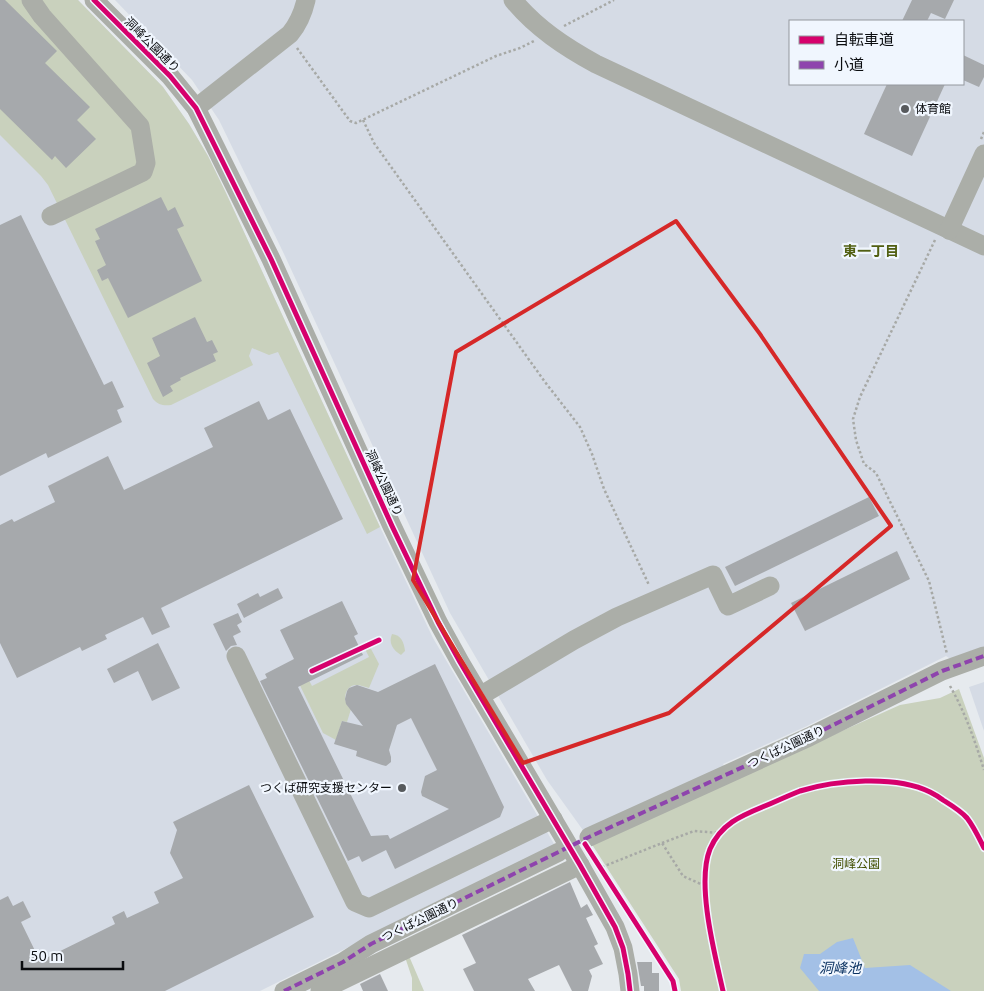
<svg xmlns="http://www.w3.org/2000/svg" width="984" height="991" font-family="Ubuntu,'Noto Sans JP',sans-serif">
<rect width="100%" height="100%" fill="#e6eaee"/>
<g fill="#d5dbe5" fill-rule="evenodd">
<path d="M0,0H78L163,87L189,124L208,156L226,193L380,527L433,638L557,849L357,943L260,991H0Z"/>
<path d="M115,0H984V650L952,660L946,656L807,726L723,764L725,768L585,833L547,780L450,613L284,254L219,120L192,80ZM790,21H963V84H790Z"/>
<path d="M984,682V731L969,687Z"/>
</g>
<g fill="#c9d1bd">
<path d="M0,0H78L163,87L189,124L208,156L226,193L380,527L367,534L278,352L269,355L252,348L249,356L253,365L171,405C164,406 158,405 153,399L48,185L41,176L0,135Z"/>
<path d="M392,634C401,635 404,642 405,651L401,655C393,650 388,643 392,634Z"/>
<path d="M370,647L379,664L369,688C365,687 360,685 357,685C345,684 341,702 351,709L347,722L342,721L336,740L323,733L292,669L301,665L312,686L369,657L365,649Z"/>
<path d="M959,689L984,758V991H681L679,979L591,843L900,705L940,698Z"/>
<path d="M409,956L424,991H412V978L405,957Z"/>
</g>
<path fill="#a3c0e6" d="M853,938L865,968L910,965L951,991H819L800,968L804,954H820L837,942Z"/>
<g fill="#a6a9ac">
<path d="M0,0H5L57,51L45,63L90,107L77,120L96,139L66,168L55,156L52,160L0,109Z"/>
<path d="M912,0H954L945,19L931,13L927,21H902Z"/>
<path d="M963,55L984,65V77L979,87L963,80Z"/>
<path d="M887,84H945L912,156L864,134Z"/>
<path d="M161,197L168,211L175,207L184,226L177,229L202,281L128,318L108,278L102,281L97,270L106,265L95,241L100,239L95,229Z"/>
<path d="M21,215L104,385L112,381L124,407L117,410L122,422L48,458L46,453L0,476V225Z"/>
<path d="M195,317L207,342L212,340L218,352L213,354L216,361L180,378L181,380L170,386L173,391L163,397L147,363L160,356L152,338Z"/>
<path d="M259,401L268,420L290,409L343,519L161,608L170,627L152,635L143,617L105,635L107,639L82,651L80,647L17,678L0,643V525L12,519L14,522L55,502L48,486L108,456L124,490L213,447L204,428Z"/>
<path d="M869,497L879,516L735,586L725,567Z"/>
<path d="M897,551L910,579L805,631L791,603Z"/>
<path d="M278,588L283,598L244,618L237,604L258,593L260,597Z"/>
<path d="M342,601L358,634L354,636L363,655L298,687L371,836L388,835L390,839L449,809L422,796L421,792L425,776L437,770L411,718L397,725L389,750L391,757V762L386,766L382,765L356,756L357,751L334,744L342,721L363,726L346,704L345,699L347,691L349,688L357,685L378,692L435,664L504,807L500,817L395,869L386,850L362,862L359,856L348,861L260,681L267,678L265,674L294,659L280,630Z"/>
<path d="M238,613L242,622L237,625L241,632L233,636L237,645L231,646L226,651L213,624Z"/>
<path d="M158,643L180,688L152,701L138,671L114,683L107,669Z"/>
<path d="M249,785L314,917L165,991H0V900L8,896L13,906L23,901L31,917L21,922L40,961L115,924L112,917L124,911L127,918L159,903L154,892L183,878L170,853L177,830L173,822Z"/>
<path d="M570,882L581,908L587,904L593,915L586,918L598,944L594,946L603,964L589,970L592,976L588,991H572L559,965L528,979L535,991H474L463,969L476,963L462,935Z"/>
<path d="M637,962H652V973H659V991H644V986H641Z"/>
<path d="M380,974L388,991H363L360,984Z"/>
</g>
<g fill="none" stroke-linecap="round" stroke-linejoin="round">
<g stroke="#a7a9a6" stroke-width="2.5" stroke-dasharray="2.5 2.5" stroke-linecap="butt">
<path d="M564,26L614,0"/>
<path d="M297,48L350,121L356,123L496,56L520,48L534,41"/>
<path d="M363,120L374,143L545,382L580,427L592,454L604,489L649,585"/>
<path d="M981,139L984,132"/>
<path d="M935,240L860,397L853,419L856,440L864,464L876,473L929,581L947,654"/>
<path d="M312,671L379,640"/>
<path d="M950,686C965,712 975,741 984,770"/>
<path d="M662,843L694,831L720,833"/>
<path d="M600,866L673,981L675,991"/>
<path d="M602,867L662,843L683,876L705,886"/>
</g>
<g stroke="#abaea8" stroke-width="19">
<path d="M31,0L42,16L140,126L146,163L143,172L51,216"/>
<path d="M94,0L170,76L196,108L271,259L392,526L438,622L460,662L580,865L615,927L623,948L628,974L630,991"/>
<path d="M513,0C536,28 565,47 596,64L984,246"/>
<path d="M196,108L290,34C299,23 303,13 306,0"/>
<path d="M949,230L984,154"/>
<path d="M236,656L355,902L369,908L553,819"/>
<path d="M480,696L574,640L617,617L713,575L728,606L770,586"/>
<path d="M589,837L809,737L942,671L984,656"/>
<path d="M284,991L343,962L371,944L559,852"/>
<path d="M320,991L580,865"/>
</g>
<path stroke="#8e44ad" stroke-width="4" stroke-dasharray="8 4" stroke-linecap="butt" d="M284,991L343,962L371,944L589,837L809,737L942,671L984,656"/>
<g stroke="#f0f6fe" stroke-width="8">
<g id="cycleway">
<path d="M94,0L170,76L196,108L271,259L392,526L438,622L460,662L580,865L615,927L623,948L628,974L630,991"/>
<path d="M312,671L379,640"/>
<path d="M585,844L673,981L675,991"/>
<path d="M723,991C715,955 696,884 710,849C722,821 746,814 772,803C781,799 790,795 800,791C835,780 896,775 930,792C934,794 939,797 943,800C951,805 961,811 967,818C974,827 979,838 984,848"/>
</g>
</g>
<use href="#cycleway" stroke="#d6006c" stroke-width="5"/>
</g>
<path fill="none" stroke="#d62828" stroke-width="4" stroke-linejoin="round" d="M676,221L760,334L891,526L669,713L523,763L413,580L456,352Z"/>
<g fill="#575a5d" stroke="#f0f6fe" stroke-width="2">
<circle cx="905" cy="109" r="5"/>
<circle cx="402" cy="788" r="5"/>
</g>
<g text-anchor="middle" stroke-width="4.5" stroke-linejoin="round" paint-order="stroke">
<g font-size="12" fill="#0a0c0f" stroke="#f0f6fe">
<text transform="translate(152 45) rotate(45)" y="4">洞峰公園通り</text>
<text transform="translate(384 483) rotate(65)" y="4">洞峰公園通り</text>
<text transform="translate(786 747) rotate(-25)" y="4">つくば公園通り</text>
<text transform="translate(420 920) rotate(-26)" y="4">つくば公園通り</text>
</g>
<g font-size="12" fill="#0a0c0f" stroke="#f0f6fe" text-anchor="start">
<text x="915" y="113">体育館</text>
<text x="392" y="792" text-anchor="end">つくば研究支援センター</text>
</g>
<g font-size="12" fill="#424f02" stroke="#f0f6fe">
<text x="856" y="868">洞峰公園</text>
</g>
<g font-size="14" font-weight="bold" fill="#515f12" stroke="#f0f6fe">
<text x="871" y="256">東一丁目</text>
</g>
<g font-size="14" font-style="italic" fill="#093161" stroke="#f0f6fe">
<text x="840" y="973">洞峰池</text>
</g>
</g>
<rect x="789" y="20" width="175" height="65" fill="#f0f6fe" stroke="#94989e"/>
<rect x="799" y="36" width="25" height="8" fill="#d6006c" stroke="#94989e"/>
<text x="834" y="45" font-size="15" fill="#0a0c0f">自転車道</text>
<rect x="799" y="61" width="25" height="8" fill="#8e44ad" stroke="#94989e"/>
<text x="834" y="70" font-size="15" fill="#0a0c0f">小道</text>
<path d="M22 961v8h101v-8" fill="none" stroke="#0a0c0f" stroke-width="2.5"/>
<text x="30" y="961" font-size="15" fill="#0a0c0f" stroke="#f0f6fe" stroke-width="4" paint-order="stroke">50 m</text>
</svg>
